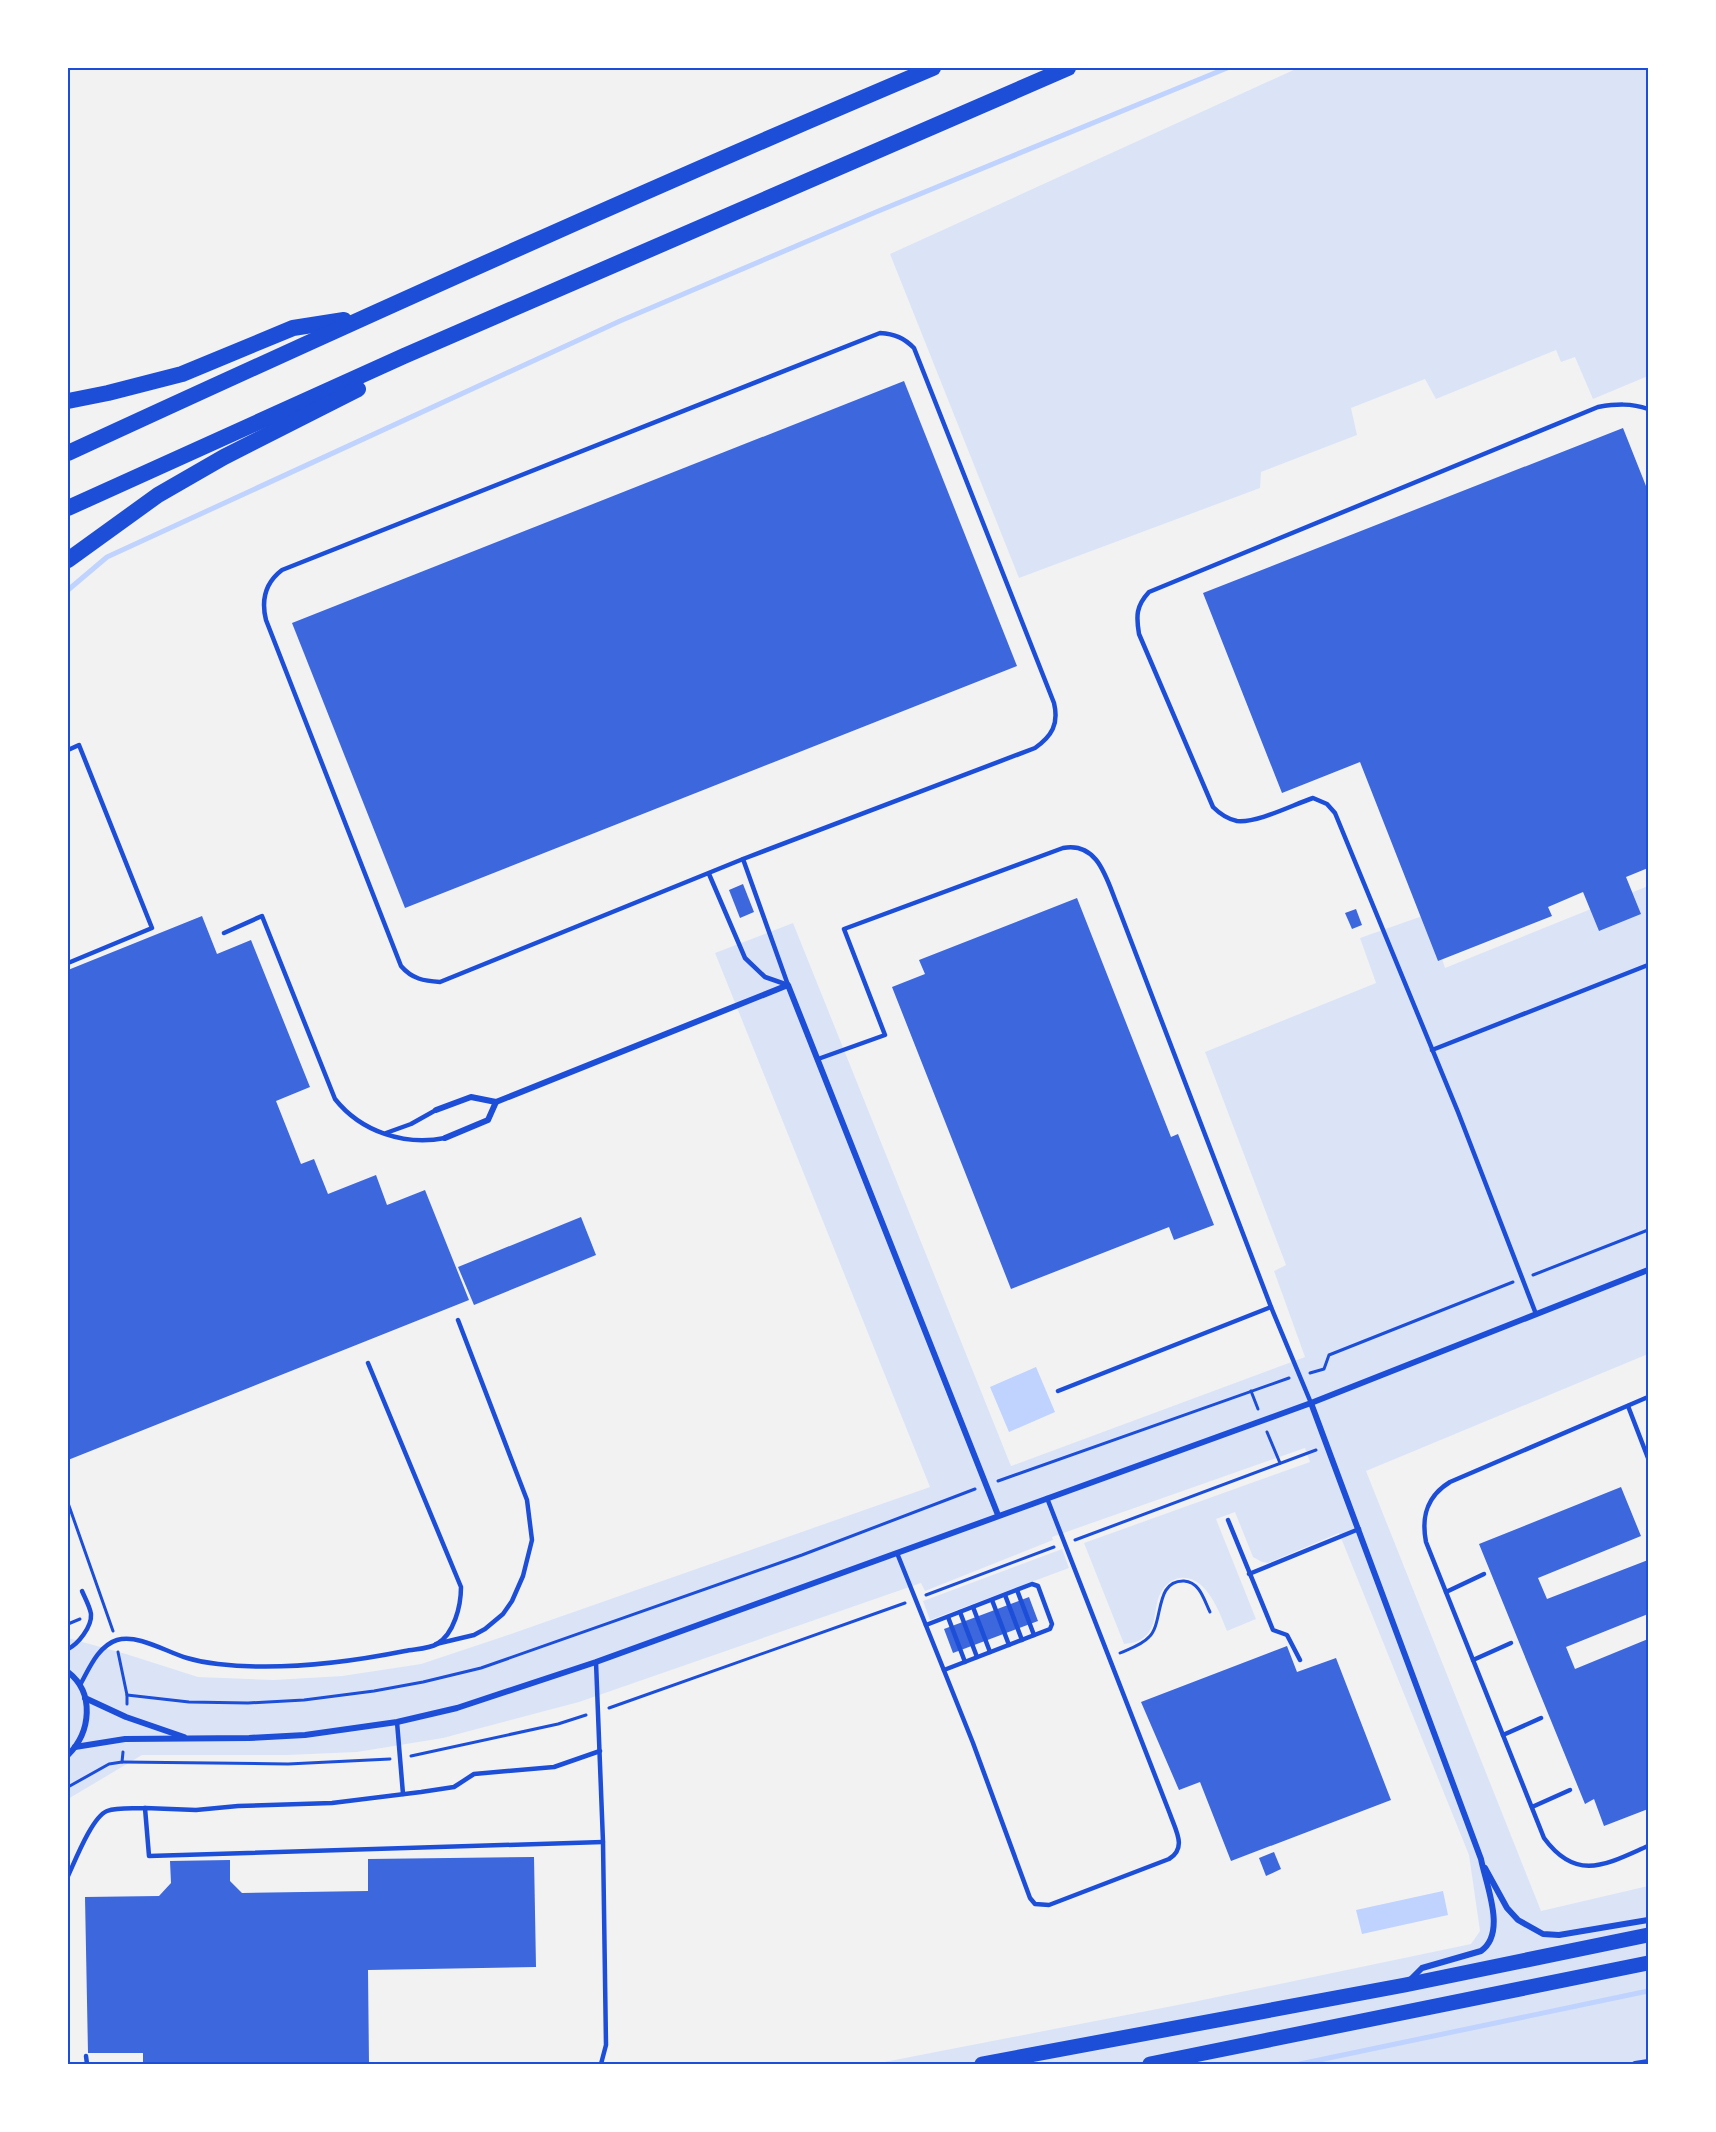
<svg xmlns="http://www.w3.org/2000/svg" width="1716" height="2132" font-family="Manrope,sans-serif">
<rect width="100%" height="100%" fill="#f2f2f2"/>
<g fill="#dbe4f7">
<path d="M1298,68H1648V376L1593,399L1575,357L1561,362L1556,350L1436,399L1425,379L1351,408L1357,435L1261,472L1260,488L1019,578L890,254Z"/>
<path d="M1648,886V1354L1366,1471L1541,1911L1648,1886V2064H874L1193,2002L1471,1944L1480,1931L1469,1855L1339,1533L1268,1563L1262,1562L1253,1557L1235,1512L1216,1519L1256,1619L1227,1631C1219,1611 1206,1575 1180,1578C1172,1579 1165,1585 1161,1592C1154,1604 1157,1620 1149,1632C1142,1641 1135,1643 1124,1644L1084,1543L1310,1462L1305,1448L1052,1537L1053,1540L925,1591L921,1583L579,1702L443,1738L357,1752L288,1755H142L68,1799V1638L126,1654L198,1677L273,1680L342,1676L421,1664L502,1637L930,1487L715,953L793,923L1011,1466L1305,1357L1274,1271L1286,1265L1205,1052L1376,983L1360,938L1428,914L1445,968Z"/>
<path d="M1062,1549L1069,1568L930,1620L923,1601Z"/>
</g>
<g fill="#bfd3fe">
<path d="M1036,1367L1055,1412L1009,1432L990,1387Z"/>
<path d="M1443,1891L1448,1915L1362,1934L1356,1910Z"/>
</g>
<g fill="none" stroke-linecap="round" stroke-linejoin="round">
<g stroke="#bfd3fe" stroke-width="5">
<path d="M68,590L107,557L620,321L876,212L1227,68"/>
<path d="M1300,2064L1648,1991"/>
</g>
</g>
<g fill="#3d67dc">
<path d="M904,381L1017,666L405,908L292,623Z"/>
<path d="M1623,428L1646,486L1648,485V868L1626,877L1641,914L1599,931L1583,892L1548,907L1552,916L1438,961L1360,762L1282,793L1203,593Z"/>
<path d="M743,884L754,912L740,918L729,890Z"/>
<path d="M1077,898L1171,1137L1178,1134L1214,1225L1174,1240L1169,1227L1011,1289L892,987L925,974L919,960Z"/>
<path d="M1356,909L1362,925L1352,929L1345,913Z"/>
<path d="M202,916L217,954L251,940L310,1087L276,1101L301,1164L314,1159L328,1194L376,1175L387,1205L425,1190L469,1300L68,1460V970Z"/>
<path d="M581,1217L596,1255L474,1305L458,1267Z"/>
<path d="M1621,1487L1641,1536L1538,1578L1547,1599L1648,1560V1614L1566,1647L1575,1669L1648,1639V1809L1604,1826L1594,1799L1585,1804L1479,1544Z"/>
<path d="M1029,1597L1038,1621L953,1653L944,1629Z"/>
<path d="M1287,1646L1297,1672L1336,1658L1391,1800L1231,1861L1200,1782L1179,1790L1141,1702Z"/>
<path d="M1274,1852L1281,1869L1266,1876L1259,1858Z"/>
<path d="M534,1857L536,1967L368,1970L369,2064H143V2053H88L85,1897L159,1896L171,1883L170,1861L230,1860V1881L242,1893L368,1891V1859Z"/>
</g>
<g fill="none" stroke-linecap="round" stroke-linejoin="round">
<g stroke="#1d4ed8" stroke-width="3">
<path d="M1533,1275L1648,1230"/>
<path d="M1310,1373L1324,1369L1329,1355L1513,1282"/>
<path d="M1251,1391L1258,1409"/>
<path d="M1267,1432L1280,1463"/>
<path d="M998,1481L1289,1378"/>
<path d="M68,1503L113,1631"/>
<path d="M1075,1540L1316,1450"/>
<path d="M926,1595L1054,1547"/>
<path d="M68,1624L80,1619"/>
<path d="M118,1652L127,1695V1704"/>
<path d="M1120,1653C1129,1649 1142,1645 1149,1637C1164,1623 1154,1580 1184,1581C1200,1582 1204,1600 1210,1612"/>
<path d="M127,1695L189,1702L248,1703L304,1700L374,1691L423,1682L481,1668L802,1555L975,1489"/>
<path d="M609,1708L905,1603"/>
<path d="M411,1756L558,1724L586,1715"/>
<path d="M122,1762L288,1764L390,1759"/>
<path d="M68,1787L109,1764L122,1762L123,1752"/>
</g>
<g stroke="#1d4ed8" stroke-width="4.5">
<path d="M880,333C895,334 904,338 914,348L1054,703C1059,724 1052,736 1035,748L743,859L440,982C424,981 412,979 401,966L266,620C261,600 265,583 282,570Z"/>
<path d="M68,750L79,745L152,928L68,963"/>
<path d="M743,859L788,985"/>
<path d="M709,874L745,958L765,977L788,985"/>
<path d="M224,933L262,916L335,1099C361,1132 405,1146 445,1138"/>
<path d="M1432,1050L1648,965"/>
<path d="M818,1059L885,1035L844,929L1063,848C1099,841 1107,881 1118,907L1271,1307L1311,1403"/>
<path d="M386,1133L411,1124L436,1110"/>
<path d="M1536,1314L1458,1112L1335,813L1327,804L1313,798C1292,805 1258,823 1237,821C1227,819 1220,814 1213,807L1139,634C1136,616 1136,606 1149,592L1598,407C1616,404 1631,403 1648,409"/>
<path d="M1058,1391L1271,1307"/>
<path d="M1648,1397L1450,1482C1427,1496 1421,1516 1426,1542L1544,1838C1577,1883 1607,1864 1648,1846"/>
<path d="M1628,1406L1648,1458"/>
<path d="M1228,1520L1273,1630L1287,1635L1300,1660"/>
<path d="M897,1553L973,1743L1030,1898L1035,1904L1049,1905L1169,1859C1187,1848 1176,1831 1170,1814L1047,1498"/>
<path d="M1249,1574L1359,1529"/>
<path d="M1017,1590L1034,1635"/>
<path d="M1446,1592L1484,1574"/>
<path d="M1005,1595L1022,1640"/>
<path d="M992,1600L1009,1645"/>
<path d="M973,1607L990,1652"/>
<path d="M960,1612L977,1657"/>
<path d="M948,1617L965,1662"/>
<path d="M926,1625L1032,1584L1038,1586L1052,1624L1050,1629L944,1670"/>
<path d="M436,1644L474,1635L485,1629L503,1614L512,1601L523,1576L532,1540L527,1500L458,1320"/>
<path d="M68,1649C78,1644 92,1627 91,1614C90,1607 85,1598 82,1591"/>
<path d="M1473,1660L1511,1643"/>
<path d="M596,1662L603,1842L606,2045L601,2064"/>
<path d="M80,1685C89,1669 98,1646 117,1640C139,1634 166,1652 187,1658C197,1661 208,1663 218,1664C279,1671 345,1663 405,1651C414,1649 429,1649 437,1644C454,1634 461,1606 461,1587L368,1363"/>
<path d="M397,1722L403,1794"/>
<path d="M1503,1735L1541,1718"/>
<path d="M600,1751L554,1767L474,1774L454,1787L421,1792L332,1803L238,1806L196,1810L145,1808L149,1856L603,1842"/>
<path d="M1532,1807L1570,1790"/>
<path d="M68,1876C75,1861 92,1817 107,1811C118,1807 134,1809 145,1808"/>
<path d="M86,2056L87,2064"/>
</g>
<g stroke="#1d4ed8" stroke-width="6">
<path d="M436,1110L471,1097L496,1102L788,985L998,1515"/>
<path d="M445,1138L488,1120L496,1102"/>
<path d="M1311,1403L1481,1859C1486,1885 1507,1933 1481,1951L1422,1968L1409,1981"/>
<path d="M68,1672C95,1693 91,1732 68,1755"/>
<path d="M85,1698L126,1717L184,1737"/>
<path d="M75,1747L125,1739L249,1738L305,1735L397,1722L457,1708L596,1662L1311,1403L1648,1270"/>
<path d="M1485,1868L1507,1908L1518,1920L1543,1934L1559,1935L1648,1920"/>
<path d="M1635,2064L1648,2062"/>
</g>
<g stroke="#1d4ed8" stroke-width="15">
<path d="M982,2064L1405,1985L1648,1935"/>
<path d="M1150,2064L1648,1963"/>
</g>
<g stroke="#1d4ed8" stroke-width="16">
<path d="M68,401L108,393L182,374L293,328L344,320"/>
<path d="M68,453C354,321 642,191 933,68"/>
<path d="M68,508L404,356L1068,68"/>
<path d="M68,560L158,495L224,457L358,389"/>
</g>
</g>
<rect width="1716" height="2132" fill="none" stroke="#ffffff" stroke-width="138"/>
<rect x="69" y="69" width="1578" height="1994" fill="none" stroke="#1d4ed8" stroke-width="2"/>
</svg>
